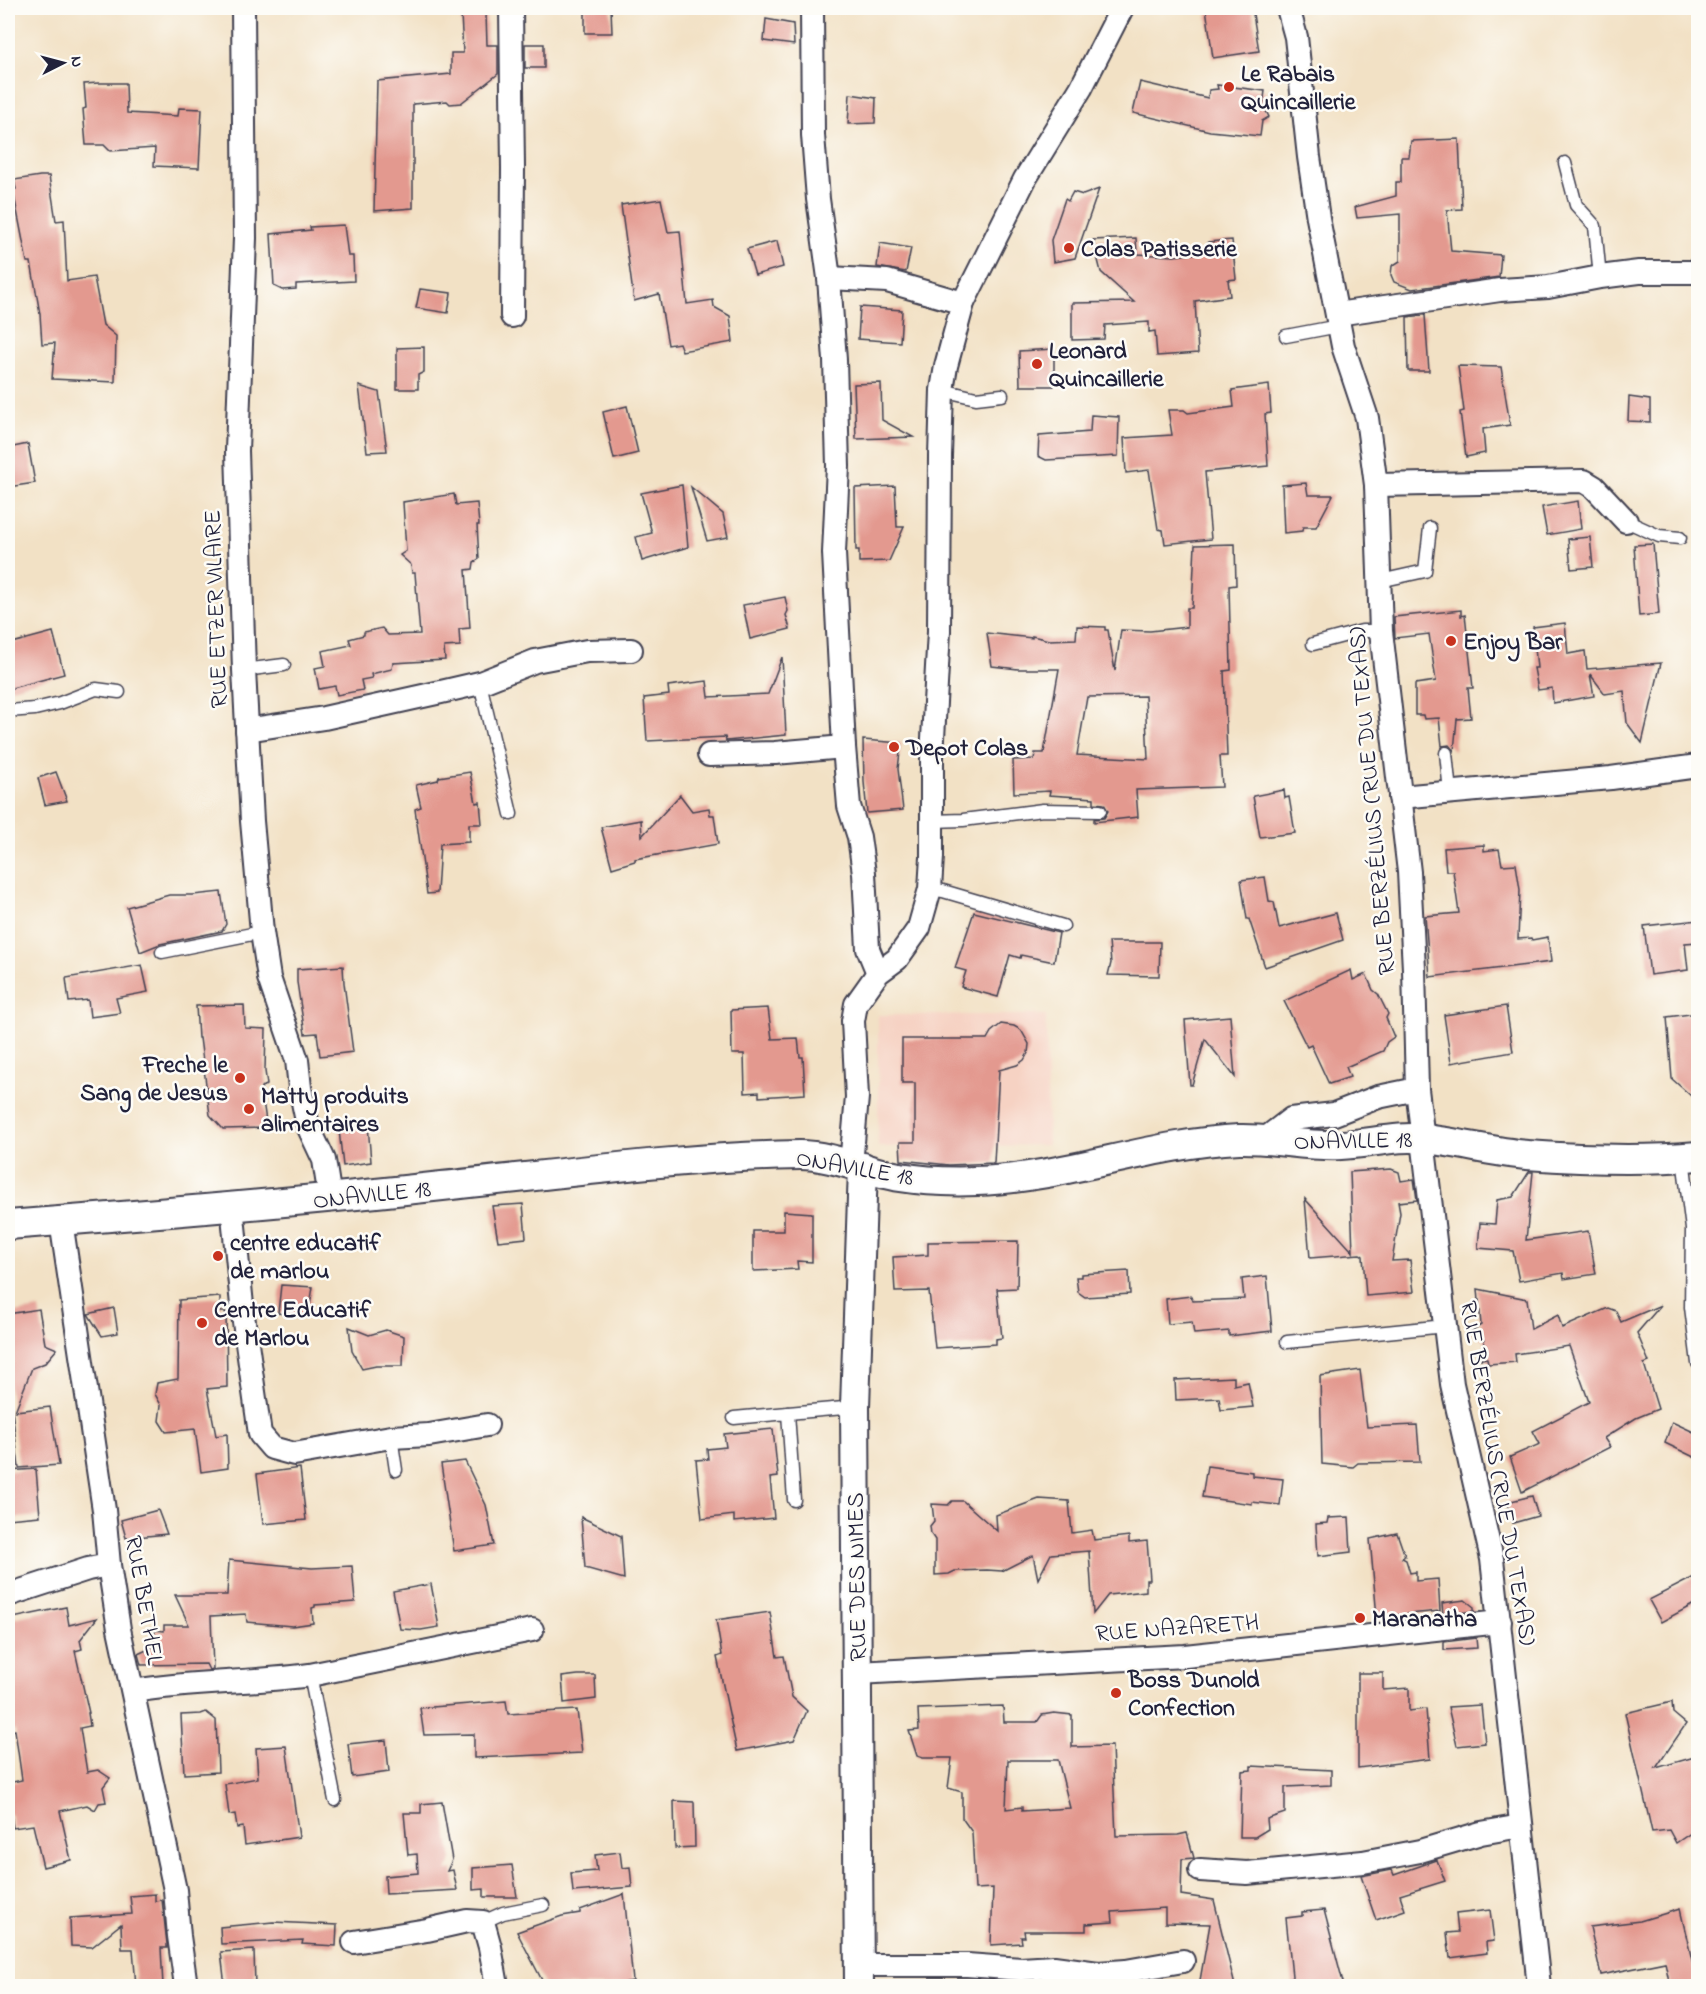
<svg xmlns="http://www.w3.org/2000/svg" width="1706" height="1994" font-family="'Indie Flower',sans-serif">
<rect width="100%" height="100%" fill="#fdfcf7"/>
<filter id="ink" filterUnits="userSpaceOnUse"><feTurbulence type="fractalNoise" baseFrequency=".0167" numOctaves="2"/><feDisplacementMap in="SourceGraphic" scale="12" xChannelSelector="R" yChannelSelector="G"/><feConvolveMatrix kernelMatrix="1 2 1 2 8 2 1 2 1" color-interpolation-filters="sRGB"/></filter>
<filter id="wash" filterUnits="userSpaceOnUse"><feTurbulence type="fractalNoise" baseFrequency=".008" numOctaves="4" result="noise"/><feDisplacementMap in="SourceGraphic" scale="24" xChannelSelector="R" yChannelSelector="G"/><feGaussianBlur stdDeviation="1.35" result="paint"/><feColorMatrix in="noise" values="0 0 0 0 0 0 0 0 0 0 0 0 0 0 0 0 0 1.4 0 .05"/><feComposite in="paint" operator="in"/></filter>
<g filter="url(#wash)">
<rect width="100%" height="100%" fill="#f2e1c5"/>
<path fill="#f6d2c3" d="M878,1015H1046L1048,1145L878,1147Z"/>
<g id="blocks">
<g fill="#e3998f" fill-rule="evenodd">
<path d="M585,8H611L612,33H585Z"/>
<path d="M1206,8H1252L1259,51L1213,58Z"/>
<path d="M461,14H486L487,45H498V74L461,103L450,104L447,101L413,104V208L374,211L377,81L451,74V53H463Z"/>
<path d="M766,19L793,24L794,45L764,41Z"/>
<rect x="525" y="44" width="19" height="24"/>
<path d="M1140,82L1208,98L1209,90L1218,89L1217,85L1265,91L1263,105L1269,117L1262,121L1260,136L1210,131L1133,113Z"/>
<path d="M99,83H126L127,113L178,116L179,108L202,109L199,168L154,166L155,148L110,151L104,145H86L83,109L86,108L84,84Z"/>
<path d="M850,94L876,98L875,123L848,124Z"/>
<path d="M1459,139L1462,209L1447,210L1451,251L1501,255L1499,277L1412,289L1394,282L1391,275L1392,266L1400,261V214L1357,218L1355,207L1396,196V182H1401V157H1409L1411,141Z"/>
<path d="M40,176H49L56,221L64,220L67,281L94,277L103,325L116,336L115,382L52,379L55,343L42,344L40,314L31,262H27L13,190L16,189L14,180Z"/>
<path d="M1099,189L1075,258L1053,262L1051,240L1065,199L1068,201L1073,192L1083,195Z"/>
<path d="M661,199L668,232L680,231L687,304L713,300L714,307L730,316L733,342L682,351L679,343L668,345L659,294L634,301L621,205Z"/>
<path d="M344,225L348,256H353L354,281L296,284V289L282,290L274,286L271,234L311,230L310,227Z"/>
<path d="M1136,238L1137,254L1174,256L1209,252L1208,242L1232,240L1236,279L1228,280L1230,296L1195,301L1198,353L1157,356L1155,331L1149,332V322L1105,325L1104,339L1072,340V303L1134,302L1101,272L1093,240Z"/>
<path d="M777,241L783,267L755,275L747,249Z"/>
<path d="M880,243L911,248L906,272L877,267Z"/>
<path d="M420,289L451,293L448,313L416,308Z"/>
<path d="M860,307L902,310L900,342L858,339Z"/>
<path d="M1425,315L1429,371H1408L1407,317Z"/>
<path d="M424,347V372L418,375V389H397V348Z"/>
<path d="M1054,349V386H1020L1019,351Z"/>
<path d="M1458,366L1501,367L1510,425L1483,429L1485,453L1466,457L1460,412L1464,411Z"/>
<path d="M881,383L882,420L913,437L856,439L854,384Z"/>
<path d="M1269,385L1271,413L1265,414L1268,466L1205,472L1211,539L1165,544L1163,530L1158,529L1149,470L1126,473L1124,438L1172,435L1168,410H1184L1188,413L1234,407L1232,390Z"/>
<path d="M359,386L379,392L387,451L367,452Z"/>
<path d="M1629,397L1650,400V422L1628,421Z"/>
<path d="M627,406L638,453L614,459L603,412Z"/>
<path d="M1091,415L1119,417L1118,456L1046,460L1038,456L1039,436L1090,432Z"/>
<path d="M28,444L35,483L8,487V448Z"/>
<path d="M1306,483L1308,495H1333L1316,527H1303L1302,531L1284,533L1282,485Z"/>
<path d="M682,485L688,547L642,561L636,537L652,533L641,493Z"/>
<path d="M895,486L897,527H904L889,561L859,562V550H856L855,488Z"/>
<path d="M691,487L723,514L728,537L707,541Z"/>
<path d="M454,494L456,505L477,503L479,525H477L479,559L474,562L473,569L466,570L470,628L459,629L460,646L444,647L445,660L393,663L392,669L371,674L372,678L361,680L363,690L337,695L335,686L319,689L315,668L325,666L322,651L351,645L349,639L364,635V632L382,628L388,635L420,634L415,573H412L411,565L400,555L406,551L403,502Z"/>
<path d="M1578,501L1581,529L1547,535L1542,507Z"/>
<path d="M1590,537L1593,567L1571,569L1568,539Z"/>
<path d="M1235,544L1236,585L1229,586L1231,670L1224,671L1227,756H1220L1222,787L1136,790L1138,817L1094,822V819L1104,818L1108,811L1104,804L1094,803V798L1049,795L1050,791L1014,793L1013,760L1034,759L1035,753H1044L1059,669H1018L992,666L987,633L1032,638V636L1049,640L1076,639L1077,626L1105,627V630H1108L1115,671L1121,630L1150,631L1187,627V608H1192L1195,545ZM1145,696L1148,759L1077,755L1087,697Z"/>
<path d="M1653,544L1659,614L1639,616L1634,545Z"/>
<path d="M785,597L788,611L786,615L790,629L750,639L743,605Z"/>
<path d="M1461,610V616L1465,615L1473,688H1468L1471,718L1457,719L1454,751L1449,745L1442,746L1439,718L1424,719L1423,715H1415V684L1436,681L1429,634L1395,638L1394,617Z"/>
<path d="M1565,623L1568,654L1585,651L1587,669L1661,663L1642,743L1627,723L1624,691L1605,694L1590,674L1594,696L1553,703L1552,688L1538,690L1534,668H1537L1533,627Z"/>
<path d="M53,632L64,674L8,689V644Z"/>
<path d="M782,657L786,735L726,741L725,737L647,741L644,698L669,695L668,686L707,681L709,697L768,694Z"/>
<path d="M863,740L901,743L898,769L903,810L867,813L864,782Z"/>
<path d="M56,772L67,801L45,805L38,778Z"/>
<path d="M470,772L476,803L480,802L482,824H469V842L440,844L437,893L427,894L415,809L421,807L416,785L438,780L439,777Z"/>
<path d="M1284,790L1285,798L1289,797L1295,833L1260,837L1253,796Z"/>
<path d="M680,795L692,811L709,808L710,815H714L718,844L635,859V861L612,868L601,827L641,820L642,836Z"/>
<path d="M1484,845V851L1499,849L1502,865L1516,864L1520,890L1518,939L1531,938L1532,940L1548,937L1551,962L1430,977L1425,916L1459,913L1453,871H1446L1444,848Z"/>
<path d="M1265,877L1269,901L1274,902L1279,928L1336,913L1343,940L1265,967L1249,919H1247L1241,880Z"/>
<path d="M221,892L226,924L222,931L160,944L140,952L127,907L169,895H193Z"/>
<path d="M974,912L1059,933L1054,962L1021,955L1020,958L1010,955L998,997L961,987L966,971L955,968Z"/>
<path d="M1698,920V942L1685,943L1688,970L1650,975L1644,926Z"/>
<path d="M1109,942H1160L1159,976L1108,975L1111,963Z"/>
<path d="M142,965L148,992L116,998L120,1013L90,1017L88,1000L69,1002L66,978Z"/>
<path d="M343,966L344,983L353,1052L320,1056L317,1033L305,1034L297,982V969Z"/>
<path d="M1351,970L1353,980L1366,974L1373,990L1378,994L1388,1014L1386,1018L1394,1037L1387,1042L1383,1051L1346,1067L1350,1077L1329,1084L1311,1045L1307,1047L1284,1001Z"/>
<path d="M244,1005L245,1028L266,1029L265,1071L267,1085L261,1087L267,1128L223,1129L210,1115L200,1038H198L196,1006Z"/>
<path d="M1506,1006L1513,1052L1451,1063L1444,1015Z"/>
<path d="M768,1008L772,1039L798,1038L800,1057H803L805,1094L759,1097V1092L745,1093L744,1054H732L731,1010Z"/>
<path d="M1698,1013V1102L1672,1079L1667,1017Z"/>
<path d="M1230,1016L1235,1077L1205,1039L1192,1085H1190L1185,1020Z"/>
<path d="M1001,1024L1014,1026L1021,1030L1029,1044L1028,1053L1024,1060L1017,1065L999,1070L994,1163L949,1165L901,1160L900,1142H915V1083H902V1039H987L991,1032Z"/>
<path d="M368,1125L371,1162L343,1166L339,1130Z"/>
<path d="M1391,1169L1399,1172L1401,1181L1414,1179L1417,1200L1398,1202L1400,1213L1392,1261L1410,1260L1414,1292L1366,1296L1363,1256L1360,1254L1310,1258L1305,1199L1353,1252L1350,1172Z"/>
<path d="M1529,1172H1533L1526,1240L1588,1231L1596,1274L1564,1279L1563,1273L1519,1281L1513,1251L1478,1248L1480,1223L1495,1224L1497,1200L1513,1197Z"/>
<path d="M523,1204L526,1238L498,1241L492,1206Z"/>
<path d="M784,1211L812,1213V1262L797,1261L798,1269L753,1271V1231H784Z"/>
<path d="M1018,1241L1017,1288L997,1289L1002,1338L996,1339V1344L935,1348L929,1291L895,1292L893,1257L928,1255V1242Z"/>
<path d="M1129,1271L1130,1294L1085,1297L1078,1292L1076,1277H1081V1274Z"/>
<path d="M1267,1276L1272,1331L1229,1336V1331L1194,1334L1192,1322L1168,1324L1166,1299L1191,1296L1193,1301L1244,1299L1242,1279Z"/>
<path d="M281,1285L313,1287L308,1317L278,1313Z"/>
<path d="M1478,1289L1527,1299L1531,1329L1558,1315L1562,1328L1608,1308L1616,1311L1621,1322L1661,1305L1637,1333L1649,1362L1644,1364L1658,1409L1636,1418L1604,1438L1610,1447L1522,1492L1510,1457L1540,1444L1533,1431L1589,1402L1569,1346L1515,1354L1516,1362L1488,1364L1487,1358L1481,1359V1356L1486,1353L1484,1340L1470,1332L1481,1325Z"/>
<path d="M220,1297V1312H226L227,1387L207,1389L216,1436L227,1434L228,1468L201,1472L195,1429L166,1432L159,1421L161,1405L155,1394L157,1383L178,1379L179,1300Z"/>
<path d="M114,1308L118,1333L102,1336L88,1314Z"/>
<path d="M39,1309L45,1344L57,1349L45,1363L32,1368L15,1411L50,1407L59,1465L19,1468L8,1377V1314Z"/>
<path d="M349,1327L369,1335L386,1330L404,1336L403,1366H376L362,1369L352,1351Z"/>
<path d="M1360,1370L1367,1427L1417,1425L1420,1462L1358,1463L1353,1467L1322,1464L1320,1376Z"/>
<path d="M1234,1377V1385L1248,1382L1253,1407L1221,1410L1219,1398L1176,1400L1175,1380Z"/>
<path d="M1672,1422L1698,1434V1459L1665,1443Z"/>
<path d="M773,1429L778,1477L770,1478L774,1518L734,1522V1515L702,1519L696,1460L708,1459L707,1449L726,1447L724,1434Z"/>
<path d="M465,1461L486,1505L494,1545L454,1551L441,1464Z"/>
<path d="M1207,1466L1252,1472V1476L1283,1479L1280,1505L1252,1502V1504L1202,1497Z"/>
<path d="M300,1468L306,1520L263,1524L257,1474Z"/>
<path d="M36,1469L40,1516L8,1519V1471Z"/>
<path d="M1532,1496L1538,1516L1513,1523L1507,1502Z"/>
<path d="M1039,1499L1069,1501L1072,1533L1092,1530L1094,1540L1129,1536V1543L1147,1541L1150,1580H1146V1591L1108,1595L1093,1614L1089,1551L1051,1554L1038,1579L1033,1555L1002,1571L987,1570L955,1571L949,1574L935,1575V1540L931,1534L930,1526L934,1521L932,1504L948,1505L952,1501H963L997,1531L996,1515Z"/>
<path d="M158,1510L167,1534L126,1538L121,1520Z"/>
<path d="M581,1517L621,1536L624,1579L585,1568Z"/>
<path d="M1349,1517L1351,1552L1318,1556L1316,1524L1327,1523L1328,1518Z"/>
<path d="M1397,1533L1405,1556L1402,1558L1406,1560L1410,1573L1416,1572V1581L1438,1579L1440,1611L1377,1617L1370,1539Z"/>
<path d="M229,1560L312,1568L352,1566L355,1602L315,1605V1607L312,1608L313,1623L292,1626L247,1622L246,1614L211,1616L213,1669L209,1670L206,1664L141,1665L138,1654L153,1647L155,1630L164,1631V1625H189L175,1595H227Z"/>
<path d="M1698,1575V1602L1661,1622L1649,1600Z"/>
<path d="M431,1584L439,1627L421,1630L400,1629L393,1591Z"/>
<path d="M1465,1600L1474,1607V1611L1443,1615L1442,1603Z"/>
<path d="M66,1607L69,1625L97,1618L80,1640L82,1649L75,1651L89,1713H88L90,1726L80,1728L87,1772L98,1770L110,1778L103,1787L106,1802L99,1803L95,1810L87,1805L60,1811L71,1860L43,1867L33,1825L13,1828L11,1814H8V1783L22,1780L15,1730L8,1731V1619Z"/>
<path d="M770,1612L777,1657L784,1656L792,1697L807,1711L794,1740L737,1751L717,1657L722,1655L716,1620Z"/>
<path d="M1476,1638L1477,1648L1444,1650V1642Z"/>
<path d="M1358,1673H1383V1690L1409,1688V1711L1426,1709L1430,1759L1358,1768Z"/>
<path d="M578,1675H595L596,1699L564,1703L562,1677Z"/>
<path d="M506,1701L508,1714L577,1710L582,1753L474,1758V1734L424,1735L420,1708Z"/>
<path d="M1672,1702L1673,1713L1686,1724L1656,1768L1698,1756V1828L1676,1843L1669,1830L1652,1832L1625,1713Z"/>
<path d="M1481,1705L1485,1743L1457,1746L1448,1707Z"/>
<path d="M1003,1706L1004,1722H1037L1042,1715L1054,1713L1072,1715V1747L1112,1746L1116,1836L1178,1835L1187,1833L1194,1858L1182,1859L1181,1895L1214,1900L1235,1986H1199L1210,1924L1165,1923V1908L1112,1912L1113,1922L1086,1924V1931H1024L1025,1937H1021L1022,1943L991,1945L993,1888L975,1889L972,1832L962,1818V1792L948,1788L952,1758H923L917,1756L909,1731L919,1730L918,1709ZM1008,1760H1058L1070,1808L1022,1811V1807L1006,1809Z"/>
<path d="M206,1712L216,1720L218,1772L184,1774L181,1715L201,1714Z"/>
<path d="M386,1740L389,1772L352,1777L348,1744Z"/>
<path d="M286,1746L299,1837L245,1845L243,1827L237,1828L235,1814L229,1815L225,1784L258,1778L256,1748Z"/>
<path d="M1251,1766L1331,1770V1785L1285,1787V1813L1267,1819L1268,1829L1255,1837H1240L1242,1771L1251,1770Z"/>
<path d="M674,1801L694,1802L695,1847L675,1848Z"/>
<path d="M442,1802L452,1860L447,1871L453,1870L457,1890L386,1894L385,1876L418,1873L417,1854L408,1855L404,1813H421V1804Z"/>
<path d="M620,1852L622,1868L630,1867L632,1887L573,1892L571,1873L597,1871L595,1855Z"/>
<path d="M1437,1860L1445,1881L1400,1895L1405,1910L1376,1920L1361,1876L1392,1870L1394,1875Z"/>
<path d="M512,1865L517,1897H484V1889L473,1890V1868Z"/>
<path d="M155,1894V1901L162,1900L167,1944V1948H161L163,1986H136L133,1949H122L121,1924L92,1947L71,1946L70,1918L132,1914L130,1896Z"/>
<path d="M624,1894L633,1981L608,1986H545L517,1932L562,1916L580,1913V1910Z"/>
<path d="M1680,1909L1698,1986H1670L1665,1962L1601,1975L1590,1927L1640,1921Z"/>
<path d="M1324,1910L1344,1986H1293L1286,1918L1302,1916V1912Z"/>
<path d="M1490,1910L1494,1941L1486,1942L1487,1953L1450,1958L1447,1933L1458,1932L1456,1914Z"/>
<path d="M273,1922L337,1925L336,1946L302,1944L303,1940L221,1944L220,1927Z"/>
<path d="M254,1950L255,1986H225L221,1952Z"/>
</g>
</g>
</g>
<g filter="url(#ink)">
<use href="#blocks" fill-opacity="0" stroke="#413f50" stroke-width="1.5"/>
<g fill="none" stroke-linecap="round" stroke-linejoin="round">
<g stroke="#413f50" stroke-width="15">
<g id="service">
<path d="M1565,163L1576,205L1595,226L1600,277"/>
<path d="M1286,336L1339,326"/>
<path d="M942,390L976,398L1002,395"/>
<path d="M1626,521L1659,536L1680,538"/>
<path d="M1380,581L1425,571L1430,528"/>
<path d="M1313,644L1362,631H1381"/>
<path d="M244,670L284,665"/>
<path d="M480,683L511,814"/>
<path d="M8,711L35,709L60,703L96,689L119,692"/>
<path d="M1446,753L1450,792"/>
<path d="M933,821L963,820L1043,810L1100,811"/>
<path d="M930,889L943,891L1063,926"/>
<path d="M162,952L262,932"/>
<path d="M1683,1158L1692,1229L1691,1307L1698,1363"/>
<path d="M1287,1342L1445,1326"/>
<path d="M788,1413L855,1407"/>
<path d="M734,1418L788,1413L794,1500"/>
<path d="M391,1437L396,1470"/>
<path d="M310,1675L335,1800"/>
<path d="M483,1922L503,1913L543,1905"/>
</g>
</g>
<g stroke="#413f50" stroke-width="26">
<g id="minor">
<path d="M243,8L245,238L237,451L244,670L252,821L262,932L269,978L297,1060L300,1088L308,1126L324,1160L330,1198"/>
<path d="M511,8L513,168L512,316"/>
<path d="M812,8L813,135L818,199L829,278L835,360L838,466L834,553L844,747L849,806L859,837L864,873L868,949L878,973"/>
<path d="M1288,8L1296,37L1309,157L1318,218L1343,346L1367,418L1376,485L1381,631L1409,872L1414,969L1417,1089L1452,1384L1492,1559L1539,1986"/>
<path d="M829,278L887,281L963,303"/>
<path d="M1337,314L1500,290L1548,287L1600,277L1639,272H1698"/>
<path d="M1376,485L1584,481L1594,487L1626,521"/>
<path d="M247,730L324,718L441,692L480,683L535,661L587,651L631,650"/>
<path d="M709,755L775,753L844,747"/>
<path d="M1400,797L1611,778L1698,766"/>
<path d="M1265,1139L1291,1119L1334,1114L1378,1097L1417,1089"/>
<path d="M851,1165L857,1097L853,1021L856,1004L878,973L897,959L919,928L930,889L932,857V756L939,631L940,456L942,390L946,366L963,303L1025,179L1081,88L1122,8"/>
<path d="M232,1206L243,1315L260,1434L272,1448L294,1454L391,1437L429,1435L487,1425"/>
<path d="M61,1221L104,1510L109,1565L119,1629L175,1890L179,1936L186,1986"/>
<path d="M8,1595L88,1569L109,1565"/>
<path d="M857,1673L1185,1656L1500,1622"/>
<path d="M134,1691C192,1681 252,1683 310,1675L532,1630"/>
<path d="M1200,1870L1247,1873L1363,1862L1420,1851L1481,1833L1521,1826"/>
<path d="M354,1942L427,1930L467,1921L483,1922L490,1947L497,1986"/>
<path d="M859,1965H967L1021,1969L1054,1967L1098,1973L1126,1971L1183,1961"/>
</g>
</g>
<g stroke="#413f50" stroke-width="32">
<g id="tertiary">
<path d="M8,1225C153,1214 298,1202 442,1186C561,1174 681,1157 800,1155C831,1155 869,1172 900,1177C925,1181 952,1182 977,1181C1066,1178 1150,1143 1239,1139C1273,1138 1307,1147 1341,1145C1370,1144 1397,1135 1426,1139C1460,1143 1493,1152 1527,1155C1583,1159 1643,1161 1698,1156"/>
<path d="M859,1986L855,1407L863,1167"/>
</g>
</g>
<use href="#service" stroke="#fff" stroke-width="12"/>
<use href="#minor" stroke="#fff" stroke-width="22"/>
<use href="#tertiary" stroke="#fff" stroke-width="28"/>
</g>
</g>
<g fill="#c8321e" stroke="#fdfcf7" stroke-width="2">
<circle cx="1229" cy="87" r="6"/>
<circle cx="1069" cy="248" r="6"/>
<circle cx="1037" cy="364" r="6"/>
<circle cx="1451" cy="641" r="6"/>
<circle cx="894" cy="747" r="6"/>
<circle cx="240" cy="1078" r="6"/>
<circle cx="249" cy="1109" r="6"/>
<circle cx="218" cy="1256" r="6"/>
<circle cx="202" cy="1323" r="6"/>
<circle cx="1360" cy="1618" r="6"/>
<circle cx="1116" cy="1693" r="6"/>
</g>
<g text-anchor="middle" stroke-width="5" stroke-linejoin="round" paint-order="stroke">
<g font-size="24" font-weight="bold" fill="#22223b" stroke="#fdfcf7" text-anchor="start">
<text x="1241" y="81">Le Rabais<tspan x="1241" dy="28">Quincaillerie</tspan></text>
<text x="1081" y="256">Colas Patisserie</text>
<text x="1049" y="358">Leonard<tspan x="1049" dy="28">Quincaillerie</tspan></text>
<text x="1463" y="649">Enjoy Bar</text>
<text x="906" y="755">Depot Colas</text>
<text x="228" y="1072" text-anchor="end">Freche le<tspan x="228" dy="28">Sang de Jesus</tspan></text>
<text x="261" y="1103">Matty produits<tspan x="261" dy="28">alimentaires</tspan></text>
<text x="230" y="1250">centre educatif<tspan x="230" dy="28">de marlou</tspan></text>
<text x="214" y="1317">Centre Educatif<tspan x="214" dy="28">de Marlou</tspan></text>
<text x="1372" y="1626">Maranatha</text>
<text x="1128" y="1687">Boss Dunold<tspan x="1128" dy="28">Confection</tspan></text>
</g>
<g font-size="24" fill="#22223b" stroke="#fdfcf7">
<text transform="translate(215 609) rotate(-92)" y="8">RUE ETZER VILAIRE</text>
<text transform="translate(1371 801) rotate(-95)" y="8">RUE BERZÉLIUS (RUE DU TEXAS)</text>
<text transform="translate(1353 1140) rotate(-1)" y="8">ONAVILLE 18</text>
<text transform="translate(855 1167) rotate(10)" y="8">ONAVILLE 18</text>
<text transform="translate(372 1194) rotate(-6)" y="8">ONAVILLE 18</text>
<text transform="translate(1499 1473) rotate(80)" y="8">RUE BERZÉLIUS (RUE DU TEXAS)</text>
<text transform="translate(856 1577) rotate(-91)" y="8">RUE DES NIMES</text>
<text transform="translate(145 1600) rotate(80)" y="8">RUE BETHEL</text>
<text transform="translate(1177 1627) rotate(-4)" y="8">RUE NAZARETH</text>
</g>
</g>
<rect width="1706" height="1994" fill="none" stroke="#fdfcf7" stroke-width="30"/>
<g transform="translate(63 63) rotate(84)" stroke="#fdfcf7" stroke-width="4.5" paint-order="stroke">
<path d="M0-4.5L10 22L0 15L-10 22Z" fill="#22223b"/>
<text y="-9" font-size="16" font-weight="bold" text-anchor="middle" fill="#22223b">N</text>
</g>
</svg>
